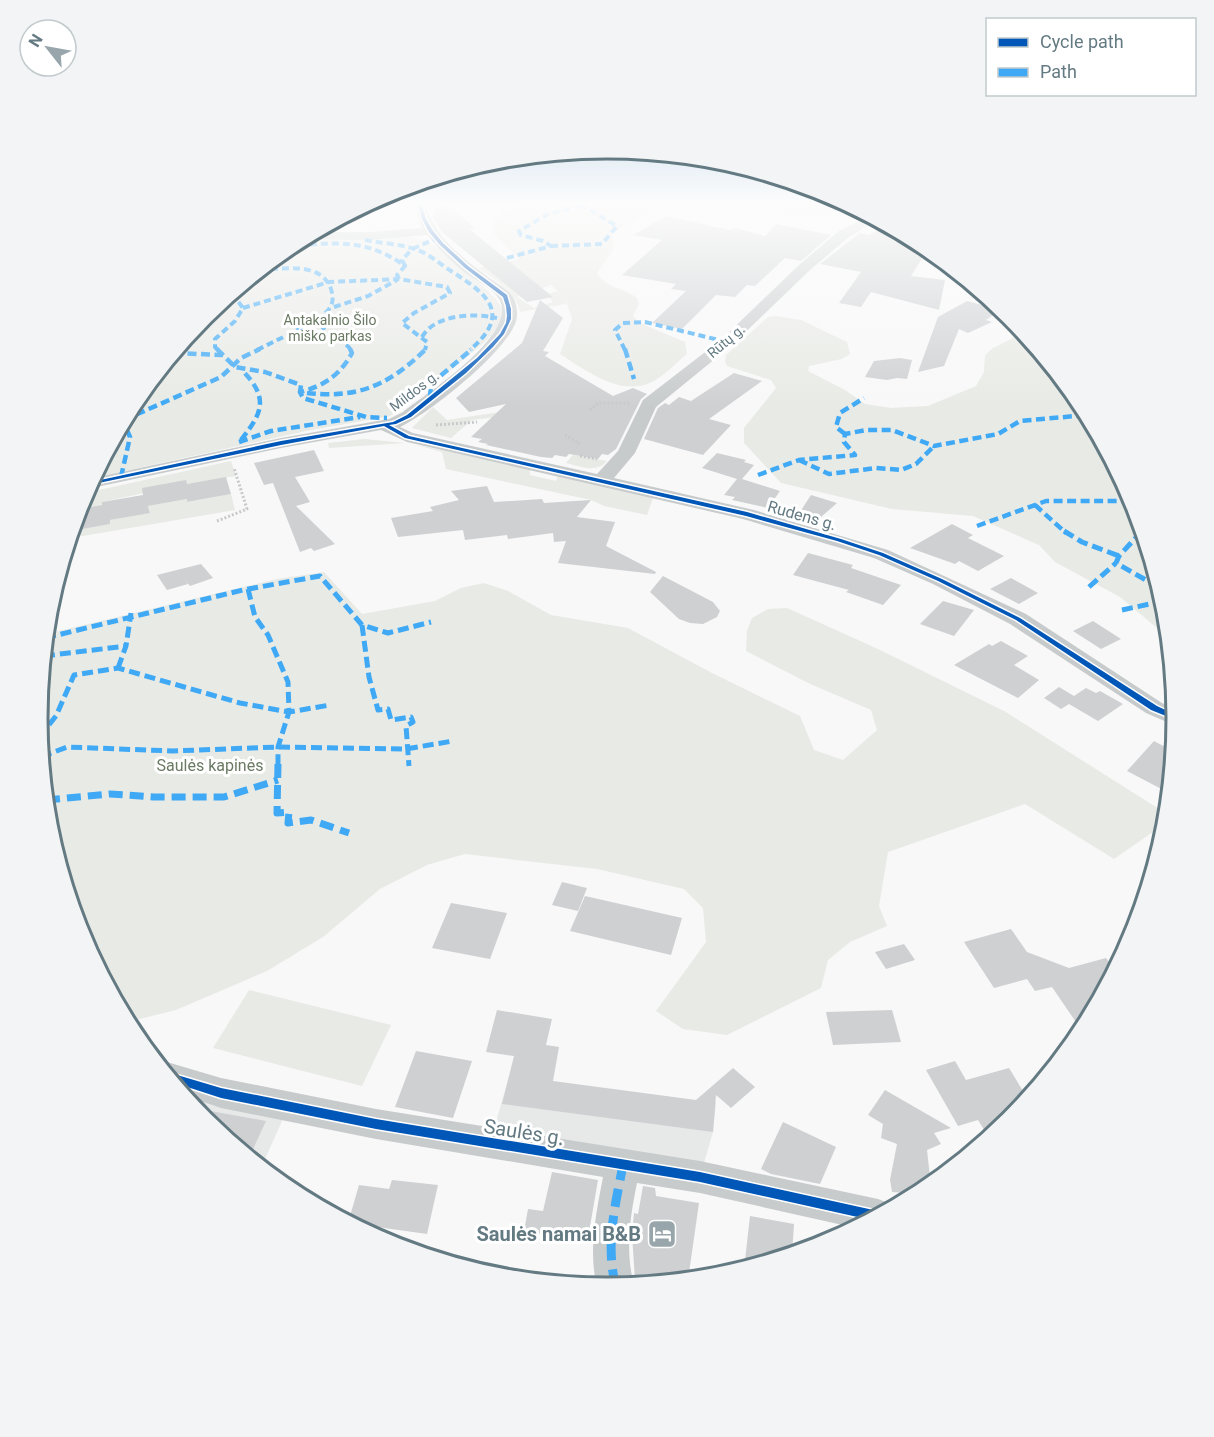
<svg xmlns="http://www.w3.org/2000/svg" width="1214" height="1437" font-family="Roboto,sans-serif">
<rect width="100%" height="100%" fill="#f8f8f8"/>
<g fill="#e7e9e9">
<path d="M509,1076L716,1103L713,1132L700,1177L490,1143Z"/>
<path d="M185,1093L283,1119L261,1168L204,1121L184,1096Z"/>
</g>
<g fill="#e8eae5" fill-rule="evenodd">
<path d="M526,205H850L864,213L830,217L746,211H663L647,213L613,233V250L597,273C607,289 623,287 637,298L639,304L633,316L640,323L685,342L687,354C676,363 663,377 650,383C619,396 585,370 560,354L572,319L566,301V304L520,312C516,291 495,280 478,268L519,259L493,233V223L503,211ZM551,285L558,291L546,294L553,302L534,308L517,297Z"/>
<path d="M403,236C410,237 419,238 426,241C438,245 500,297 502,309C504,321 493,333 486,341L404,408L390,416L306,431L93,478L134,402L205,316L291,245L301,239Z"/>
<path d="M775,316L801,320L847,342L850,354L842,359L809,366L808,371L845,390L865,404L891,408L928,406L976,386L984,372L985,355L993,348L1019,335L1022,331L1081,402L1133,501L1166,608L1169,638L1120,597L1055,562L1039,545L973,516L892,509L781,483L744,443V428L776,388L771,380L727,366L725,362L726,355L768,317Z"/>
<path d="M433,407L447,420L520,409L521,414L472,420L451,438L412,428Z"/>
<path d="M365,439L405,443L329,448L328,443Z"/>
<path d="M417,445L530,468V475L556,481L558,475L653,498L647,515L604,506L591,500L446,469L442,452Z"/>
<path d="M573,455L607,461C596,474 580,466 566,463Z"/>
<path d="M231,461L236,476L187,484L102,502V505L78,509L85,493Z"/>
<path d="M231,494L235,510L83,536L71,534L72,531L110,524V520L150,512L148,506L187,499L188,502Z"/>
<path d="M324,572L362,614L435,601L461,588L484,583L508,591L551,615L628,628L710,672L800,716L814,750L843,760L877,730L871,710L808,683L746,651L747,631L752,618L768,609L787,608L878,649L1004,711L1167,814L1166,823L1114,859L1025,804L888,852L879,906L887,926L850,942L828,960L821,988L727,1035L683,1029L656,1011L706,942L703,908L684,889L597,869L465,854L427,865L380,889L323,937L267,971L176,1010L127,1022L81,936L48,829L38,719L46,634L277,579Z"/>
<path d="M249,990L391,1025L362,1086L213,1048Z"/>
</g>
<g fill="#ced0d2">
<path d="M436,207H450L475,228L469,229L553,297L527,302L442,232L433,217Z"/>
<path d="M666,216L729,230L736,228L765,236L776,224L831,235L801,261L785,258L755,286L747,285L735,297L716,295L682,329L652,323L686,291L671,289L676,284L622,275L662,240L633,235Z"/>
<path d="M888,226L928,249L911,276L945,280L939,310L871,292L861,307L839,303L861,272L820,264L860,233L868,235Z"/>
<path d="M540,300L563,318L543,351L549,352L545,356L613,396L633,388L647,394L641,399L616,449L608,455L602,454L598,459L569,454L566,457L555,455L552,458L541,457L486,445L488,444L478,442L482,439L471,437L506,404L469,412L456,398L522,343Z"/>
<path d="M967,301L1000,310L986,320L992,322L968,333L959,329L944,366L918,372L938,317Z"/>
<path d="M900,358L912,360L907,379L897,378L887,380L865,377L874,361Z"/>
<path d="M734,373L762,381L709,419L731,425L703,455L644,439L658,408L665,403L669,405L679,397L691,401Z"/>
<path d="M314,450L324,471L295,477L310,502L296,506L335,544L314,551L311,548L300,552L273,483L264,485L254,463Z"/>
<path d="M717,453L746,460L744,462L754,465L742,479L780,491L768,508L732,500L735,497L724,495L737,479L702,468Z"/>
<path d="M226,477L231,494L187,502V499L148,506L150,513L110,520V524L72,531L78,509L102,505V502L143,495L142,488L186,480L187,484Z"/>
<path d="M487,486L494,502L542,499L544,503L591,500L577,517L615,522L606,546L656,572L655,574L558,563L566,541L554,542L553,533L508,539L507,535L465,540L463,530L398,537L391,518L433,511L430,507L459,500L451,491Z"/>
<path d="M811,495L837,503L821,517L800,512Z"/>
<path d="M952,524L973,535L968,538L1004,556L978,571L959,561L955,564L910,548Z"/>
<path d="M808,553L853,565L851,568L901,585L883,605L846,592L849,590L793,575Z"/>
<path d="M201,564L213,578L190,586L185,580L188,584L167,590L157,575Z"/>
<path d="M663,576L713,602L720,611L717,617L703,624L690,623L679,619L650,592Z"/>
<path d="M1011,578L1038,593L1019,604L990,589Z"/>
<path d="M943,601L974,610L954,636L920,624Z"/>
<path d="M1093,621L1121,639L1101,649L1073,631Z"/>
<path d="M1001,641L1028,656L1014,665L1039,680L1018,698L954,665L989,644L992,646Z"/>
<path d="M1059,687L1074,696L1086,688L1096,693L1100,691L1123,704L1098,721L1069,704L1061,709L1044,698Z"/>
<path d="M1154,741L1173,751L1169,793L1127,771Z"/>
<path d="M562,882L587,888L578,911L552,905Z"/>
<path d="M585,896L682,918L671,955L570,931Z"/>
<path d="M451,903L507,913L490,959L432,948Z"/>
<path d="M1011,929L1027,952L1069,968L1106,958L1115,970L1082,1031L1052,987L1035,991L1027,979L994,988L964,942Z"/>
<path d="M904,944L915,960L886,969L875,952Z"/>
<path d="M497,1010L552,1019L546,1045L559,1047L553,1081L696,1100L733,1068L755,1087L731,1108L716,1095L713,1132L502,1104L514,1056L486,1052Z"/>
<path d="M892,1010L901,1042L833,1045L826,1012Z"/>
<path d="M416,1051L472,1061L453,1118L395,1107Z"/>
<path d="M955,1061L966,1080L1009,1068L1026,1096V1101L1010,1121L989,1138L978,1120L958,1126L926,1070Z"/>
<path d="M885,1090L951,1128L934,1133L941,1144L927,1150L931,1186L920,1194L892,1192L890,1180L897,1144L881,1138L883,1124L868,1115Z"/>
<path d="M194,1108L266,1121L249,1158L204,1121Z"/>
<path d="M783,1122L836,1147L820,1184L771,1174L761,1169Z"/>
<path d="M552,1172L598,1180L588,1238L553,1232L552,1236L524,1231L528,1209L543,1211Z"/>
<path d="M392,1180L438,1185L427,1234L348,1223L359,1185L389,1189Z"/>
<path d="M643,1186L655,1188L656,1196L699,1203L688,1280L652,1284L635,1280L632,1234L634,1213L638,1214Z"/>
<path d="M750,1216L794,1224L792,1255L744,1269Z"/>
</g>
<g fill="none" stroke-linecap="round" stroke-linejoin="round">
<g stroke="#c8c9ca" stroke-width="3" stroke-dasharray="2 2" stroke-linecap="butt">
<path d="M590,410L598,403H631"/>
<path d="M436,425L477,422"/>
<path d="M565,435L579,443L577,447"/>
<path d="M580,456L597,459"/>
<path d="M82,498L84,508"/>
<path d="M217,521L247,509L234,468"/>
</g>
<g fill="#c8cbcc" fill-rule="evenodd">
<path d="M414,205H426C435,238 462,257 488,277C495,282 504,287 510,293C517,300 519,315 515,324C503,354 430,413 400,427L413,433L597,474L618,451L643,400L722,339L800,264L839,231L867,217L877,220L849,237L810,270L732,345L656,407L635,453L614,478L754,510L888,550L1026,614L1162,703L1175,708L1176,726L1146,713L1010,624L933,584L874,558L743,519L407,442L381,430L281,448L87,489L93,478L281,438L389,419L403,412C426,394 520,334 499,299C493,288 473,279 463,271C449,260 438,248 427,235L370,240L302,239L315,232H370L422,228Z"/>
<path d="M167,1062L221,1078L376,1109L700,1161L878,1199L891,1204L893,1209L856,1228L700,1193L637,1183C630,1217 625,1251 634,1285L597,1287C588,1250 596,1214 603,1177L376,1139L221,1108L183,1095L158,1065Z"/>
</g>
<g stroke="#3fa9f5" stroke-width="4" stroke-dasharray="7 4" stroke-linecap="butt">
<path d="M871,220L868,218H872"/>
<path d="M365,240C381,243 400,244 415,249C428,253 440,264 451,271C487,294 513,313 470,350"/>
<path d="M551,246L602,244L617,226L582,205"/>
<path d="M288,247C333,242 366,238 405,266L397,275L399,279L447,287L450,293L414,313L402,323L427,342L425,350"/>
<path d="M507,258L551,246L543,241L521,235L519,231L548,214L581,206"/>
<path d="M405,266L402,260L412,249L435,239"/>
<path d="M260,270C283,269 321,261 331,289C336,305 329,310 318,320C327,339 344,339 351,350"/>
<path d="M334,307L368,296L397,280"/>
<path d="M243,308L329,282L399,279"/>
<path d="M422,337C435,314 474,313 497,318"/>
<path d="M218,350L215,347V339L235,321L243,308L237,300L226,298"/>
<path d="M257,350L318,320"/>
<path d="M625,350L615,330L623,323L645,322L727,342"/>
</g>
<g stroke="#3fa9f5" stroke-width="4.5" stroke-dasharray="9 4.5" stroke-linecap="butt">
<path d="M217,349L235,367L265,372L301,385L300,392C355,400 387,387 426,349"/>
<path d="M350,349L352,353C340,375 324,386 300,392L303,398L366,417L387,418"/>
<path d="M625,349L634,379"/>
<path d="M174,353L223,355"/>
<path d="M430,398L431,384L472,349"/>
<path d="M124,420L221,377L241,358L260,349"/>
<path d="M845,434L836,427L840,413L864,398"/>
<path d="M241,440C263,412 269,398 242,370"/>
<path d="M239,442L271,431L360,417"/>
<path d="M799,460L829,474L876,468L901,470L916,464L934,446"/>
<path d="M758,475L799,460L855,455L844,442L845,434L866,430H892L934,446L998,434L1020,421L1087,415"/>
<path d="M121,477L130,437L123,421"/>
<path d="M1035,505L1066,533"/>
<path d="M977,526L1046,501H1133"/>
<path d="M1140,533L1142,531"/>
</g>
<g stroke="#3fa9f5" stroke-width="5" stroke-dasharray="11 5" stroke-linecap="butt">
<path d="M1064,531L1082,542L1119,556"/>
<path d="M1142,531L1119,556L1116,563L1160,588"/>
<path d="M1089,587L1116,563"/>
<path d="M248,589L255,617L268,635L288,682L289,712L278,747V766"/>
<path d="M1122,610L1163,601"/>
<path d="M362,625L369,677L378,710L388,709L391,720L411,717L413,722L406,726L409,766"/>
<path d="M45,638L243,590L320,576L362,625L388,633L431,622"/>
<path d="M44,656L126,646"/>
<path d="M118,668L126,646L131,613"/>
<path d="M39,737L56,716L74,675L118,668L240,703L289,712L330,705"/>
<path d="M41,757L67,747L173,751L278,747L406,749L453,741"/>
</g>
<g stroke="#3fa9f5" stroke-width="7" stroke-dasharray="14 7" stroke-linecap="butt">
<path d="M278,764L277,813L289,812L288,823L311,820L349,833"/>
<path d="M46,800L110,794L154,797H224L278,780"/>
</g>
<path stroke="#3fa9f5" stroke-width="9" stroke-dasharray="18 9" stroke-linecap="butt" d="M616,1287C605,1246 615,1206 623,1165"/>
<g stroke="#fff" stroke-width="3">
<g id="cycleway">
<path d="M418,205H422L426,219L433,231L443,243L468,266L507,295L511,309V319L504,334L493,347L466,373L411,417L396,424L389,425L409,436L747,512L841,539L883,553L942,579L1020,618L1157,706L1176,715V720L1151,710L1016,620L938,581L879,555L837,541L746,516L405,438L384,426L281,445L89,485L91,482L281,441L393,422L407,415L477,358L500,334L506,323L507,316L506,306L503,297L465,268L440,245L429,232L422,219Z"/>
<path d="M167,1072L221,1088L376,1119L700,1172L878,1211L882,1212L883,1214L871,1220L700,1182L376,1129L221,1098L172,1082L164,1073Z"/>
</g>
</g>
<use href="#cycleway" fill="#0057b8" fill-rule="evenodd"/>
</g>
<linearGradient id="sky" x2="0" y2="1"><stop stop-color="#9cc2e1"/><stop offset="0.5" stop-color="#fcfcfc"/><stop offset="1" stop-color="#fcfcfc" stop-opacity="0"/></linearGradient>
<rect width="1214" height="407" fill="url(#sky)"/>
<defs>
<g id="hotel-square" transform="scale(1.5)"><rect x="-9" y="-9" width="18" height="18" rx="4" fill="#98a6ac" stroke="#fff"/><path d="M-6-4.5h1.5V1H6V5H4.5V3h-9V5H-6ZM-4 0a1.8 1.8 0 1 1 3.6 0ZM.5 0V-2.5h3Q6-2.5 6 0Z" fill="#fff"/></g>
</defs>
<g fill-rule="evenodd">
<use href="#hotel-square" x="662" y="1234"/>
</g>
<g text-anchor="middle" stroke-width="6" stroke-linejoin="round" paint-order="stroke">
<g font-size="14" fill="#6b7a63" stroke="#fff">
<text x="330" y="325">Antakalnio Šilo<tspan x="330" dy="16">miško parkas</tspan></text>
</g>
<g font-size="14" fill="#647a83" stroke="#fff">
<text transform="translate(726 341) rotate(-40)" y="5">Rūtų g.</text>
<text transform="translate(414 391) rotate(-37)" y="5">Mildos g.</text>
</g>
<g font-size="16" fill="#647a83" stroke="#fff">
<text transform="translate(802 515) rotate(16)" y="6">Rudens g.</text>
</g>
<g font-size="16" fill="#6b7a63" stroke="#fff">
<text x="210" y="771">Saulės kapinės</text>
</g>
<g font-size="20" fill="#647a83" stroke="#fff">
<text transform="translate(524 1132) rotate(9)" y="7">Saulės g.</text>
</g>
<g font-size="20" font-weight="bold" fill="#647a83" stroke="#fff" text-anchor="end">
<text x="641" y="1241">Saulės namai B&amp;B</text>
</g>
</g>
<path d="M0 0H1214V1437H0ZM48 718a559 559 0 1 1 1118 0a559 559 0 1 1-1118 0Z" fill="#f3f4f5" fill-rule="evenodd"/>
<path fill="none" stroke="#647a83" stroke-width="3" d="M48 718a559 559 0 1 1 1118 0a559 559 0 1 1-1118 0Z"/>
<rect x="986" y="18" width="210" height="78" fill="#ffffff" stroke="#c1cacd" stroke-width="1.5"/>
<rect x="998" y="38" width="30" height="9" fill="#0057b8" stroke="#c1cacd" stroke-width="1.5"/>
<text x="1040" y="48" font-size="18" fill="#647a83">Cycle path</text>
<rect x="998" y="68" width="30" height="9" fill="#3fa9f5" stroke="#c1cacd" stroke-width="1.5"/>
<text x="1040" y="78" font-size="18" fill="#647a83">Path</text>
<g transform="translate(48 48) rotate(301)"><circle r="28" fill="#ffffff" stroke="#c1cacd" stroke-width="1.5"/>
<path d="M0-4.5L10 22L0 15L-10 22Z" fill="#98a6ac"/>
<text y="-9" font-size="16" font-weight="bold" text-anchor="middle" fill="#647a83">N</text>
</g>
</svg>
